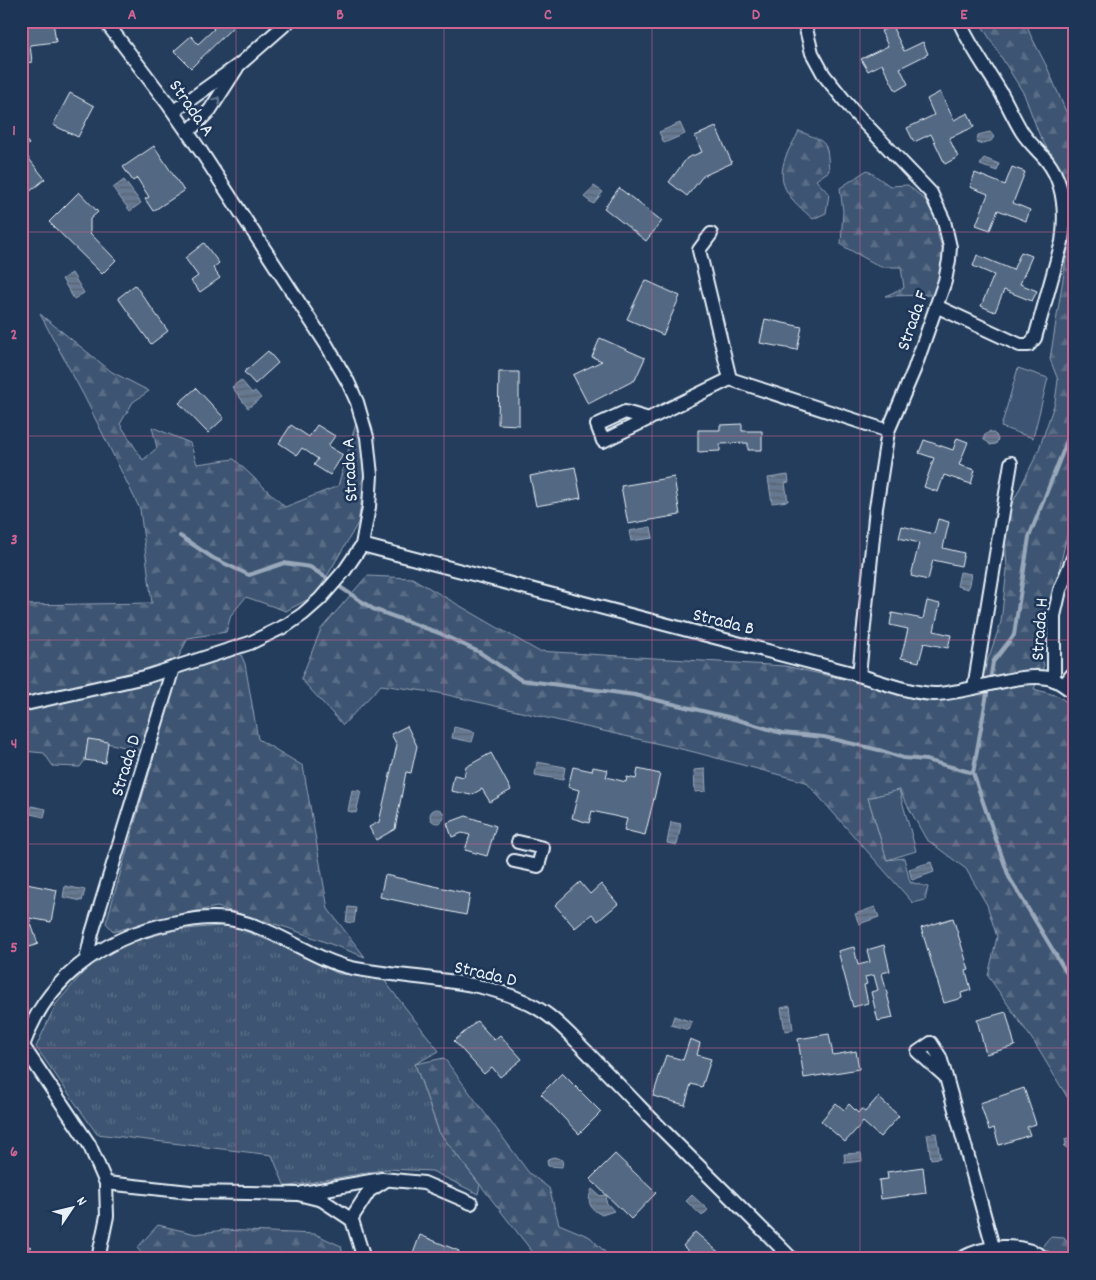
<svg xmlns="http://www.w3.org/2000/svg" width="1096" height="1280" font-family="Dekko,sans-serif">
<defs>
<pattern id="grass-tufts" width="24" height="20" patternUnits="userSpaceOnUse" patternTransform="scale(1.25)"><rect width="24" height="20" fill="#3e5472"/><path d="M3 7l-1-3M5 7V3M7 7l1-3M15 17l-1-3M17 17v-4M19 17l1-3" fill="none" stroke="#5a6d87"/></pattern>
<pattern id="forest-firs" width="22" height="20" patternUnits="userSpaceOnUse" patternTransform="scale(1.25)"><rect width="22" height="20" fill="#3e5472"/><path d="M5 1l3.5 6h-7zM16 11l3.5 6h-7z" fill="#5a6d87"/></pattern>
<pattern id="water-rules" width="6" height="5" patternUnits="userSpaceOnUse" patternTransform="scale(1.25)"><rect width="6" height="5" fill="#657890"/><path d="M0 2.5h6" fill="none" stroke="#576270"/></pattern>
</defs>
<rect width="100%" height="100%" fill="#253d5d"/>
<filter id="ink" filterUnits="userSpaceOnUse"><feTurbulence type="fractalNoise" baseFrequency=".02" numOctaves="2"/><feDisplacementMap in="SourceGraphic" scale="10" xChannelSelector="R" yChannelSelector="G"/><feConvolveMatrix kernelMatrix="1 2 1 2 8 2 1 2 1" color-interpolation-filters="sRGB"/></filter>
<g filter="url(#ink)">
<path fill="url(#grass-tufts)" stroke="#93a2b5" d="M231,925L279,945L339,974L380,975L439,1051L415,1064L439,1132L480,1185L478,1194L432,1171L388,1169L285,1187L272,1155L97,1134L36,1047L56,1004L95,959L135,941L175,930Z"/>
<g fill="url(#forest-firs)" stroke="#93a2b5">
<path d="M979,21H1026L1030,34L1047,67L1075,133V516L1068,531L1040,654L1044,665L1034,689L1058,696L1075,708V1110L1034,1042L988,976L997,937L987,905L966,869L926,839L899,790L868,798L887,860L904,858L910,882L928,887L925,900L913,903L806,782L694,752L439,693L381,685L343,725L301,679L321,629L367,576L412,578L538,651L785,666L936,700L976,694L1001,622L1007,569L1004,520L1038,452L1055,402L1058,380L1050,359L1067,254L1069,187L1039,134L1024,94Z"/>
<path d="M799,131C828,143 827,140 829,171L816,180L829,194L826,213L813,219C792,200 774,187 786,156C789,148 795,140 799,131Z"/>
<path d="M867,170L890,186L908,185L926,201L938,224V235L945,257L941,276L933,295L885,296L904,288L901,267H881L841,245L843,211L840,188Z"/>
<path d="M40,314L112,372L149,391L133,402L120,424L143,460L157,448L152,427L190,443L197,464L234,459L285,507L338,486L357,420L366,472L358,523L316,595L286,611L246,597L231,615L226,632L188,638L173,668L148,752L88,739L85,760L80,767L53,766L44,753L23,751L21,757V605L152,603L140,509L84,396Z"/>
<path d="M239,650L245,664L258,739L303,766L328,909L365,957L288,928L217,907L151,920L114,932L106,923L180,666Z"/>
<path d="M444,1058L529,1173L549,1188L559,1224L590,1237L610,1257L609,1259H538L439,1132L415,1064Z"/>
<path d="M158,1225L196,1234L223,1230L315,1234L341,1246L344,1259H214L205,1257L200,1259H150L145,1257L137,1248Z"/>
<path d="M1050,1237L1064,1238L1075,1252V1259H978L989,1253H1042L1044,1244Z"/>
</g>
<g fill="#3e5472" stroke="#93a2b5">
<path d="M1018,368L1048,378L1033,438L1001,427Z"/>
<path d="M899,790L916,851L887,860L868,798Z"/>
</g>
<g fill="url(#water-rules)" stroke="#99a8ba">
<path d="M680,123L685,134L664,143L659,132Z"/>
<path d="M990,132L994,137L991,141L978,144L977,141L978,135Z"/>
<path d="M984,158L999,164L997,171L980,165Z"/>
<path d="M124,180L141,203L130,211L113,188Z"/>
<path d="M594,186L603,192L593,204L584,197Z"/>
<path d="M72,273L84,293L74,299L62,279Z"/>
<path d="M241,380L252,393L255,391L261,398L248,408L232,387Z"/>
<path d="M990,431L996,435L998,439L996,444L990,445L988,442L984,440V436Z"/>
<path d="M788,475L789,482L785,483L788,501L772,503L768,478Z"/>
<path d="M651,527L653,538L631,541L629,531Z"/>
<path d="M960,572L971,574L968,589L957,586Z"/>
<path d="M454,727L475,732L472,742L452,738Z"/>
<path d="M537,762L565,767L563,780L535,775Z"/>
<path d="M705,769L706,791L695,792L694,770Z"/>
<path d="M352,790L361,791L356,813L348,811Z"/>
<path d="M31,806L46,809L44,817L30,814Z"/>
<circle cx="437" cy="816" r="7"/>
<path d="M671,822L681,824L677,845L667,843Z"/>
<path d="M931,862L934,872L912,880L909,869Z"/>
<path d="M65,886L85,890L82,901L63,897Z"/>
<path d="M348,907L356,908L354,923L346,922Z"/>
<path d="M875,907L879,917L859,924L855,914Z"/>
<path d="M790,1006L793,1030L785,1031L781,1008Z"/>
<path d="M674,1016L692,1022L689,1030L671,1025Z"/>
<path d="M936,1133L940,1158L931,1159L927,1134Z"/>
<path d="M1071,1137L1075,1140V1153L1064,1146L1066,1144L1065,1139Z"/>
<path d="M861,1153L862,1161L845,1163L844,1154Z"/>
<path d="M554,1157L563,1160L562,1167L548,1166L547,1161L550,1158Z"/>
<path d="M592,1189L600,1196L607,1195L606,1202L614,1211L602,1215C590,1209 586,1202 592,1189Z"/>
<path d="M692,1195L708,1210L702,1216L686,1201Z"/>
</g>
<g fill="none" stroke-linecap="round" stroke-linejoin="round">
<g stroke="#99a8ba" stroke-width="4">
<path d="M180,536L213,558L249,575L284,563L310,567L373,609L439,633L479,652L521,680L635,695L728,717L782,733L824,737L879,750L903,758L926,760L973,773"/>
<path d="M990,681L993,662L1014,635L1029,537L1075,421"/>
<path d="M988,688L973,773L1009,877L1075,987"/>
</g>
</g>
<g fill="#536782" stroke="#e8f1f8">
<path d="M21,21H53L56,42L30,45L32,62L24,63L21,47Z"/>
<path d="M207,21H236L237,23L191,68L174,51L191,36L198,44L214,29Z"/>
<path d="M892,26L904,51L923,42L928,54L900,68L908,84L896,91L882,64L868,71L861,59L888,46L881,31Z"/>
<path d="M940,92L954,120L968,113L974,127L949,138L958,157L945,164L931,134L914,142L907,128L934,115L927,99Z"/>
<path d="M70,93L94,106L78,137L53,125Z"/>
<path d="M716,127L732,163L703,176L687,196L669,182L687,158L702,152L695,136Z"/>
<path d="M21,134L29,144L22,150L45,179L28,193L21,184Z"/>
<path d="M154,146L184,191L153,211L145,199L149,197L137,178L133,181L123,167Z"/>
<path d="M1012,167L1025,172L1013,203L1030,210L1026,221L998,210L990,230L976,225L988,194L970,187L975,173L1005,185Z"/>
<path d="M619,188L662,221L646,241L604,208Z"/>
<path d="M79,192L98,212L90,219V233L116,260L102,274L49,222Z"/>
<path d="M204,243L219,263L213,268L220,278L200,292L191,281L198,276L185,258Z"/>
<path d="M1021,252L1032,256L1020,284L1037,291L1032,301L1004,290L995,312L981,306L994,275L973,266L977,255L1013,270Z"/>
<path d="M645,280L680,296L663,335L627,319Z"/>
<path d="M135,285L168,331L151,344L118,298Z"/>
<path d="M765,319L802,327L797,350L760,343Z"/>
<path d="M600,338L645,358L635,380L588,404L573,375L602,361L592,357Z"/>
<path d="M268,351L278,363L255,384L244,372Z"/>
<path d="M499,372H519V425L498,424Z"/>
<path d="M196,388L224,418L208,433L179,403Z"/>
<path d="M742,424V431H762V450H748V443L720,444V451L698,452V430H720V425Z"/>
<path d="M291,425L309,437L317,425L335,436L328,446L343,455L330,475L314,465L318,459L302,448L297,455L279,443Z"/>
<path d="M957,438L968,442L959,465L975,470L971,484L944,475L938,492L924,487L934,458L919,453L924,440L953,450Z"/>
<path d="M575,467L581,498L536,506L530,476Z"/>
<path d="M674,477L680,515L628,524L621,486Z"/>
<path d="M938,519L949,522L943,548L964,553L961,566L933,560L928,580L911,576L919,543L899,538L902,526L934,534Z"/>
<path d="M927,601L940,604L934,631L951,635L948,648L924,643L919,662L901,658L908,629L890,625L892,613L923,619Z"/>
<path d="M407,726L417,746L411,773L406,772L395,829L376,840L369,827L379,822L397,745L391,734Z"/>
<path d="M88,739L108,742L105,763L85,760Z"/>
<path d="M491,753L511,790L490,802L482,789L471,795L451,791L454,775L464,777L466,767Z"/>
<path d="M573,767L592,771L593,767L608,770L606,777L626,782L627,777L636,779L638,769L660,774L645,835L624,830L627,819L592,811L589,823L572,818L579,790L568,787Z"/>
<path d="M466,816L496,826L487,856L465,850L470,835L462,833L452,837L447,823Z"/>
<path d="M21,832L29,848L21,852Z"/>
<path d="M385,875L470,894L466,915L380,897Z"/>
<path d="M580,882L590,894L601,884L618,904L598,921L592,914L575,928L555,905Z"/>
<path d="M21,883L57,890L51,922L29,918L38,944L21,950Z"/>
<path d="M953,918L969,970L966,971L971,990L961,993L962,998L944,1003L921,928Z"/>
<path d="M884,945L890,971L882,973L893,1018L878,1021L871,992L878,990L874,975L865,977L867,984L864,985L868,1003L853,1007L838,951L854,947L858,965L870,962L867,950Z"/>
<path d="M1006,1012L1015,1046L986,1054L977,1020Z"/>
<path d="M477,1021L494,1040L500,1035L522,1059L500,1077L492,1067L484,1074L454,1041Z"/>
<path d="M829,1034L833,1055L856,1051L859,1069L804,1078L798,1039Z"/>
<path d="M690,1039L700,1043L697,1055L711,1059L702,1087L691,1084L685,1105L653,1096L666,1055L683,1060Z"/>
<path d="M562,1073L601,1112L579,1134L541,1094Z"/>
<path d="M1024,1088L1036,1124L1027,1127L1030,1135L999,1145L994,1128L989,1130L980,1103Z"/>
<path d="M878,1097L899,1116L880,1137L863,1122L845,1142L821,1121L836,1103L844,1110L849,1104L858,1113L861,1109L865,1112Z"/>
<path d="M615,1154L656,1193L631,1219L590,1179Z"/>
<path d="M923,1167L926,1193L881,1199L879,1180L888,1179L887,1172Z"/>
<path d="M1075,1217V1237L1068,1219Z"/>
<path d="M695,1232L723,1256L720,1259H697L683,1246Z"/>
<path d="M420,1235L459,1251L456,1259H411Z"/>
<path d="M21,1243L31,1247L26,1259H21Z"/>
</g>
<g fill="none" stroke-linecap="round" stroke-linejoin="round">
<g stroke="#e8f1f8" stroke-width="16">
<g id="street">
<path d="M804,21L812,53L824,75L853,111L931,193L944,221L950,247L949,260L945,281L914,370L888,431L876,508L859,675"/>
<path d="M174,111L240,64L289,21"/>
<path d="M188,132L210,110L237,68"/>
<path d="M936,306L1020,345H1029L1035,338L1062,242C1066,214 1065,184 1047,161C1039,151 1029,143 1022,132C1014,119 1008,105 1000,91C986,68 970,46 959,21"/>
<path d="M730,379L888,431"/>
<path d="M649,419L625,412L597,425L603,441L730,379L699,250L711,234"/>
<path d="M362,545L848,672C873,679 908,693 934,694C967,694 1023,670 1052,679C1061,682 1068,688 1075,694"/>
<path d="M1054,680V616L1060,590L1075,553"/>
<path d="M1064,685L1075,671"/>
<path d="M974,688L1011,463"/>
<path d="M21,705L145,677L250,643L287,625L303,614L320,599L345,570L362,545L369,507L371,475L367,437L357,402L348,382L326,344L202,153L168,104L105,21"/>
<path d="M514,861L538,866L543,848L518,842"/>
<path d="M86,960L92,933L173,668"/>
<path d="M23,1046L89,1144L106,1183L107,1216L98,1259"/>
<path d="M21,1053C41,982 102,937 172,923C194,919 216,915 238,921C278,930 314,960 352,968C416,981 490,976 545,1013C561,1024 574,1039 587,1052C605,1071 623,1089 640,1107C690,1158 742,1208 792,1259"/>
<path d="M946,1077L918,1052L931,1043L940,1057L946,1077L993,1247"/>
<path d="M106,1183L190,1192L298,1194L322,1200L352,1220L364,1259"/>
<path d="M303,1193L382,1179L424,1183L471,1203"/>
<path d="M351,1219L369,1191L385,1181"/>
<path d="M960,1259C986,1245 1020,1241 1046,1259"/>
</g>
</g>
<use href="#street" stroke="#1d3557" stroke-width="12"/>
</g>
<defs><path id="oneway-chevron" d="M-2-3.5L2.5 0L-2 3.5" fill="none" stroke-width="1.6" stroke-linecap="round" stroke-linejoin="round" transform="scale(1.25)"/></defs>
<use stroke="#64778f" href="#oneway-chevron" transform="translate(217 100) rotate(-57)"/>
</g>
<path fill="none" stroke="#cf6492" stroke-width="1" stroke-opacity="0.55" d="M236,21V1259M444,21V1259M652,21V1259M860,21V1259M21,232H1075M21,436H1075M21,640H1075M21,844H1075M21,1048H1075"/>
<g text-anchor="middle" stroke-width="5" stroke-linejoin="round" paint-order="stroke">
<g font-size="19" fill="#e8f1f8" stroke="#1d3557">
<text transform="translate(193 107) rotate(55)" y="7">Strada A</text>
<text transform="translate(911 320) rotate(-71)" y="7">Strada F</text>
<text transform="translate(348 470) rotate(-93)" y="7">Strada A</text>
<text transform="translate(724 620) rotate(14)" y="7">Strada B</text>
<text transform="translate(1038 629) rotate(-86)" y="7">Strada H</text>
<text transform="translate(124 765) rotate(-73)" y="7">Strada D</text>
<text transform="translate(486 972) rotate(13)" y="7">Strada D</text>
</g>
</g>
<rect width="1096" height="1280" fill="none" stroke="#1d3557" stroke-width="55"/>
<g transform="translate(72 1208) rotate(55)" stroke="#1d3557" stroke-width="4" paint-order="stroke">
<path d="M0-4L9 19L0 12L-9 19Z" fill="#e8f1f8"/>
<text y="-8" font-size="14" font-weight="bold" text-anchor="middle" fill="#e8f1f8">N</text>
</g>
<rect x="28" y="28" width="1040" height="1224" fill="none" stroke="#cf6492" stroke-width="2"/>
<g font-size="16" text-anchor="middle" font-weight="bold" fill="#cf6492">
<text x="132" y="19">A</text>
<text x="340" y="19">B</text>
<text x="548" y="19">C</text>
<text x="756" y="19">D</text>
<text x="964" y="19">E</text>
<text x="14" y="135">1</text>
<text x="14" y="339">2</text>
<text x="14" y="544">3</text>
<text x="14" y="748">4</text>
<text x="14" y="952">5</text>
<text x="14" y="1156">6</text>
</g>
</svg>
